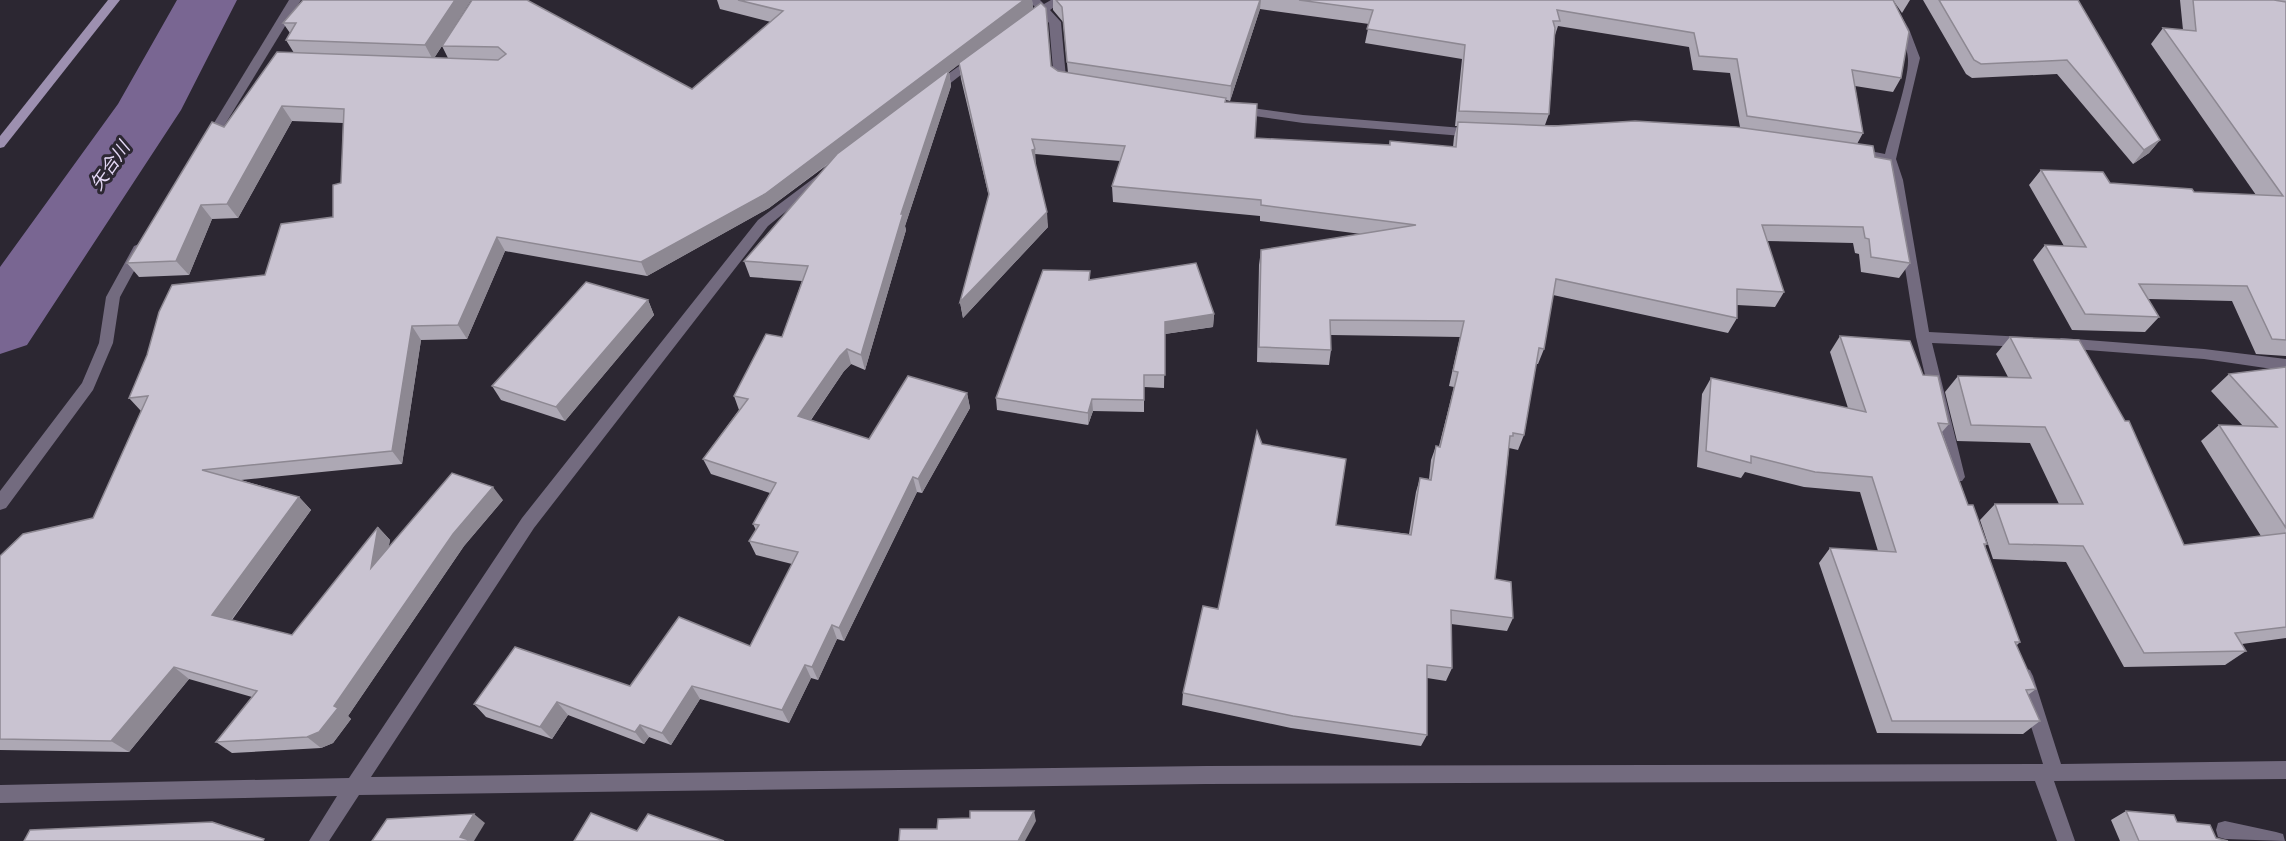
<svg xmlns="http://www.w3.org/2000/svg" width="2286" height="841" font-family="'Playfair Display','Noto Sans JP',serif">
<rect width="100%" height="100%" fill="#2c2732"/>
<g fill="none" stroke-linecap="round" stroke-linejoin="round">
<path fill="#796692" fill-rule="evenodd" d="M177,0H237L181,110L27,345L0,354V267L118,104Z"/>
<path fill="#736b7f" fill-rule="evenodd" d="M2225,821L2276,832L2283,834L2285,841L2225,839L2218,837L2216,830L2218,823Z"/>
<g fill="#736b7f" fill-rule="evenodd">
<path d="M289,0H301L213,144H205L203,141Z"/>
<path d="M1028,0H1040L1044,4L1051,0H1064L1050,10L1061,22L1066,78L1075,80V86L1060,85L1054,81L1049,23L1042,15L1033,21H1025V17L1037,9Z"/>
<path d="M1880,0H1892L1909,29L1920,58L1896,159L1903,180L1929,332L2025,337L2032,342L2025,347L1932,343L1965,477L1962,481H1952L1949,477L1916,337L1891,180L1885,162L1851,155L1849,152L1855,148L1885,154C1891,131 1909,80 1908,59C1907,39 1890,17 1880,0Z"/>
<path d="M976,54L980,56V60L939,92H931V86Z"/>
<path d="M1237,106L1303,115L1475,129L1481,133L1475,137L1303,123L1233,113V107Z"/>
<path d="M826,169L832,173L830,176L768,226L534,528L371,777L1206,766L2043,764L2015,676L2018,670L2024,668L2030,670L2033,676L2061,764L2286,761V779L2054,781L2075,841H2057L2035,781L1206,784L359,795L329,841H309L337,796L0,803V785L349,778L522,518L758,220Z"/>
<path d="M139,244L146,249L120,297L113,343L93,390L6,508L0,510V491L82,383L99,343L106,297L134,246Z"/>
<path d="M2061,338L2204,349L2286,359V371L2204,359L2061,348L2054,343Z"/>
</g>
<path fill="#9d90b0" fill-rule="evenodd" d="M108,0H120L4,147L0,148V136Z"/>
</g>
<g fill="#ada8b4" fill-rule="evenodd">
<path d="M303,0H471L450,33L692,89L771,22L720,9L717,0H1032L1033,8L1051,66L1058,71L1068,73L1063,22L1053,10V0H1893L1901,78L1893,92L1855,86L1863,133L1857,144L1875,157L1910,263L1899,278L1861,272L1859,254L1855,253L1853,243L1767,241L1784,292L1775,307L1737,305V318L1728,333L1553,295L1544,349L1538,364H1536L1524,435L1518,450L1509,448L1495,579L1513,618L1507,631L1451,624L1452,668L1446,681L1427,678V735L1421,746L1291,728L1182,705L1183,693L1218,609L1262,444L1336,525L1409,534L1416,492L1420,478L1429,479L1431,460L1436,446H1439L1454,387L1449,386L1460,337L1331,335V350L1329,365L1257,362L1259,265L1261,250L1361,234L1260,221V216L1113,202L1112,186L1120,161L1035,154V165L1048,227L963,318L960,302L989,197L961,79L959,64L949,72L951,86L905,226L906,230L865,370L851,364L844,371L811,420L869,439L967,393L970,408L922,493L917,492L844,641L837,639L818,680L811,678L789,723L700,699L671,745L649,737L644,744L568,715L552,739L486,717L474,704L630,686L750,646L792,564L756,555L749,541L756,530L753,524L770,493L711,474L703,459L739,410L734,396L782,337L802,281L750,277L744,261L831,162L769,208L647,276L505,251L467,339L421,340L402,464L241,480L299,497L311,510L232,620L292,635L378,527L390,540L388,548L503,500L464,546L348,716L351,719L333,743L321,748L232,753L216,742L252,697L189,679L129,752L0,750V556L93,518L141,411L129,398L265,275L333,217L341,183L343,123L292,121L238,218L212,219L189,275L139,277L127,263L224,127L294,53L286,40L290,33L283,23ZM1260,9L1369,24L1365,43L1462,59L1455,126H1457L1454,137L1453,147L1390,141L1389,145L1255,138L1226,102V100L1230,101ZM1558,26L1689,47L1693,70L1730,73L1740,127L1545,125L1549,114L1555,35ZM442,46L448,58H434Z"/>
<path d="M1893,0H1910L1902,13Z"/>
<path d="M1923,0H2078L2160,140L2149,153L2133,164L2057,74L1972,78L1966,74Z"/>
<path d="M2180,0H2286V356L2256,354L2232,301L2148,299L2159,317L2145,332L2072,330L2033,260L2045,245L2064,246L2029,185L2041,170L2110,183L2194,192L2256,195L2151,44L2163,28L2183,30Z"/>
<path d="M1090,271V280L1214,314L1213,327L1165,334L1164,388L1144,387V412L1093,411L1088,425L997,410L996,398Z"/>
<path d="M648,300L654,315L565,421L501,400L492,386Z"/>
<path d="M1840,336L1923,375L1949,424L1942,432L1968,505L1987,544L1985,546L2020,642L2016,646L2036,689L2028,695L2040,721L2023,734L1877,733L1819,563L1830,548L1878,551L1860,492L1804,487L1745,472L1741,478L1697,467L1702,394L1711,378L1848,408L1830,352Z"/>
<path d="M2010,337L2184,545L2261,536L2201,441L2219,425L2243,426L2211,391L2229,374L2286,367V638L2242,644L2246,651L2225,665L2124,667L2066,562L1993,559L1980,520L1995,504H2059L2030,443L1957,441L1945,392L1958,376L2008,377L1996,354Z"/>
<path d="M2126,811L2177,822L2216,838L2228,841H2120L2111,820Z"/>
</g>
<g fill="#8d8892">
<path d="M455,0H471L433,60L425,45Z"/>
<path d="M1024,0H1032L1033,9L949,72L951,86L905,226L906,230L865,370L861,355L901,214L948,73L769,208L647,276L641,262Z"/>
<path d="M1260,0H1261L1260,9L1230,101L1231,86Z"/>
<path d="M282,106L292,121L238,218L227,204Z"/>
<path d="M2160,140L2149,153L2133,164L2144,150Z"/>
<path d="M1035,149L1036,165L1033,166L1032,150Z"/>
<path d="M201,205L212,219L189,275L176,261Z"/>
<path d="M1047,212L1048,227L963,318L960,302Z"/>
<path d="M497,237L505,251L467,339L458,325Z"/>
<path d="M648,300L654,315L565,421L556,407Z"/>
<path d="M1214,314L1213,327L1164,334L1165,322Z"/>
<path d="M412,326L421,340L402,464L392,451Z"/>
<path d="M847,349L851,364L844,371L803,431L798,416L840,356Z"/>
<path d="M967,393L970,408L922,493L918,479Z"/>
<path d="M1092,399L1093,411L1088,425V413Z"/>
<path d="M913,477L917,492L844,641L839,628Z"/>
<path d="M493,487L503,500L464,546L348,716L351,719L333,743L321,748L307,737L334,706L453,534Z"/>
<path d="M299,497L311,510L226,627L212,615Z"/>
<path d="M378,527L390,540L383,580L371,568Z"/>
<path d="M832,625L837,639L818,680L812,667Z"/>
<path d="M805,665L811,678L789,723L782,710Z"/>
<path d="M174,667L189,679L129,752L111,741Z"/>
<path d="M692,686L700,699L671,745L662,733Z"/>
<path d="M557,702L568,715L552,739L540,727Z"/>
<path d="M640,725L649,737L644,744L635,732Z"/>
<path d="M1034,811L1036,821L1025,841H1018Z"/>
<path d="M474,814L485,823L474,841H465L460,837Z"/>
</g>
<g fill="#c9c3d1" stroke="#8d8892" stroke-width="1.5">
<path d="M303,0H455L425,45L286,40L296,23H283Z"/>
<path d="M472,0H527L692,89L783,11L738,0H1024L765,194L641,262L497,237L458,325L412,326L392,451L202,470L299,497L212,615L292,635L378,527L371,568L452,473L493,487L453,534L334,706L338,708L319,732L307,737L216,742L257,691L174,667L111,741L0,739V556L23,534L93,518L148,396L129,398L147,355L159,312L172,285L265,275L281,224L333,217V185L341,183L344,109L282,106L227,204L201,205L176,261L127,263L212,122L224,127L277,52L498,60L506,54L498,47L442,46Z"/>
<path d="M1056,0H1260L1231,86L1067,62L1062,7Z"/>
<path d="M1299,0H1893L1909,32L1901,78L1852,70L1863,133L1747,116L1737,59L1699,56L1694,33L1557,10L1560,21H1553L1555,28L1549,114L1459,111L1465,45L1367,29L1373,10Z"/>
<path d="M1939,0H2078L2160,140L2144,150L2067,60L1981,64L1974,60Z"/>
<path d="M2193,0H2274L2286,2V340L2272,339L2247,286L2139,284L2159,317L2085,314L2045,245L2086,247L2041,170L2103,172L2110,183L2192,189L2194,192L2283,196L2163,28L2196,31Z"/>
<path d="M1041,3L1046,8L1051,66L1058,71L1226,98L1225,102L1257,104L1255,138L1390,145V141L1456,147L1458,122L1554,126L1635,121L1736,127L1873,146L1875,157L1891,160L1910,263L1871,257L1869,239L1865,238L1863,227L1762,225L1784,292L1737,289V318L1556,279L1544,349L1539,348L1524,435L1513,433V436H1510L1495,579L1511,582L1513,618L1451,610L1452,668L1427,665V735L1293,716L1183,693L1203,606L1218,609L1257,431L1262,444L1346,459L1336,525L1411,535L1420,478L1431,480L1436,446L1440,447L1458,372L1453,371L1464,321L1330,320L1331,350L1259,347L1261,250L1416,225L1261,205V200L1112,186L1125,146L1032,139L1035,149L1032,150L1047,212L960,302L989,194L959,63Z"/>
<path d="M949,70L901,214H903L861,355L847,349L840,356L798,416L869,439L908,376L967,393L918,479L913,477L839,628L832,625L812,667L805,665L782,710L692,686L662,733L640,725L635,732L557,702L540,727L474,704L515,647L630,686L679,617L750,646L798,552L749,541L759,525L753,524L776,483L703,459L748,399L734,396L766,334L782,337L808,266L744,261L837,154Z"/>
<path d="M1196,263L1214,314L1165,322V375H1144V400L1092,399L1088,413L996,398L1043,270L1090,271L1089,280Z"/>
<path d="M586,282L648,300L556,407L492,386Z"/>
<path d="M1840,336L1910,341L1923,375L1938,376L1949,424L1938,423L1968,505H1973L1987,544H1984L2020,642H2015L2036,689L2026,690L2040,721H1892L1830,548L1896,552L1872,477L1815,472L1751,456V463L1706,451L1711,378L1866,412Z"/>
<path d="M2010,337L2079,340L2125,421H2129L2184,545L2286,533V627L2235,633L2246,651L2144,653L2083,546L2009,544L1995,504H2083L2045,427L1971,425L1958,376L2031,378Z"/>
<path d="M2286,367V528L2219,425L2277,427L2229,374Z"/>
<path d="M970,811H1034L1018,841H899L900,829H937L938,819L970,818Z"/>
<path d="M2126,811L2174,815L2177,822L2210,825L2216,838L2228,841H2139Z"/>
<path d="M591,813L637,831L648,814L724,841H574Z"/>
<path d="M474,814L460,837L472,841H372L387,819Z"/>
<path d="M212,822L264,839L263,841H24L30,830Z"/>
</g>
<g text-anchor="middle" stroke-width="6" stroke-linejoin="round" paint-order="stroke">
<g font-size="18" font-style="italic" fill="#e5d9f6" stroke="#2c2732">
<text transform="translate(110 166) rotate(-55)" y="6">矢合川</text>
</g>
</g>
</svg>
